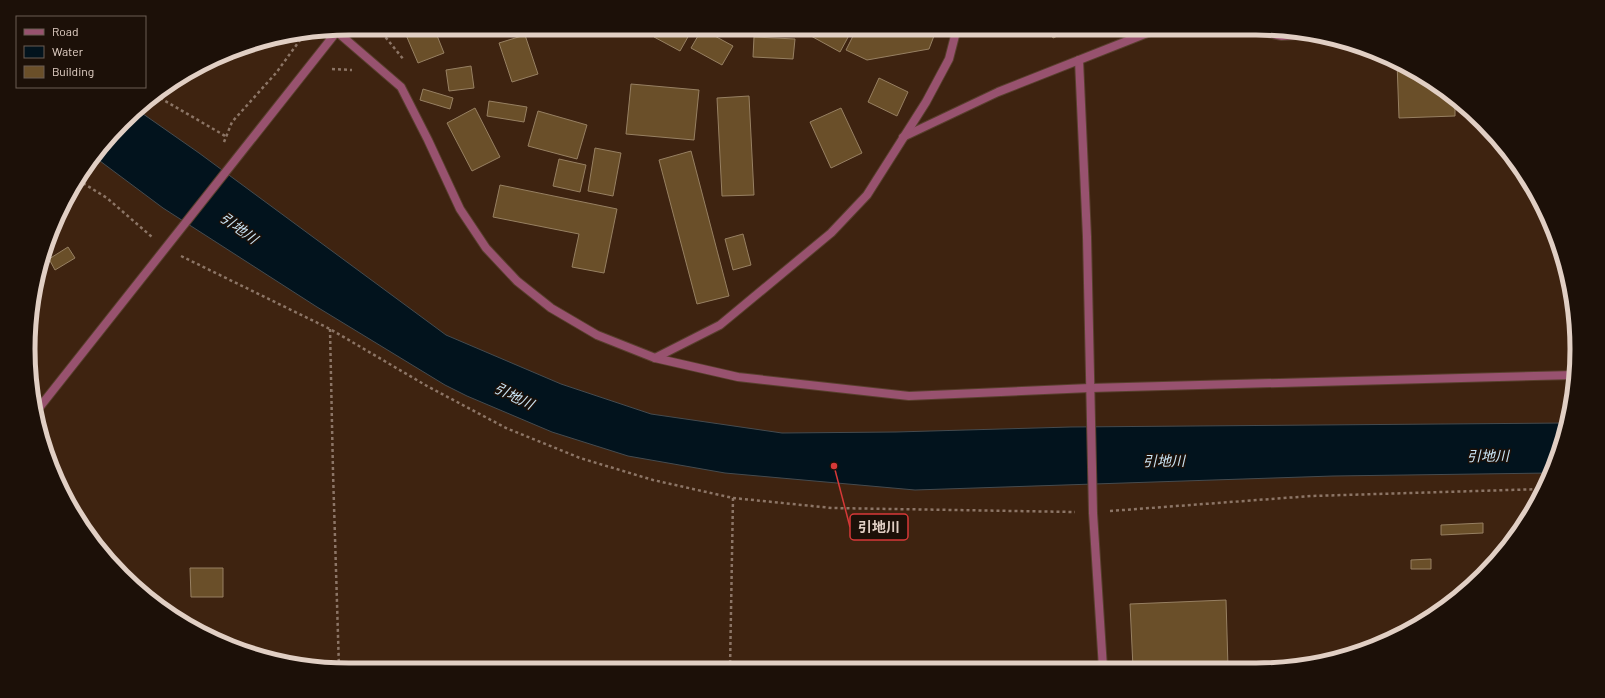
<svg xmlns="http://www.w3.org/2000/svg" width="1605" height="698" font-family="Barlow,'Noto Sans JP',sans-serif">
<rect width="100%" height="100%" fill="#3e2310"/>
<path fill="#02131d" stroke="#454b4f" d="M136,109L199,153L446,335L561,384L651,414L782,433L896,432L1071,427L1567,423L1560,452L1550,473L1333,476L915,490L725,473L628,456L552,432L467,396L445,385L317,307L163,208L96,158Z"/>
<g fill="#6a4f29" stroke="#978062">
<path d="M403,28H434L444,53L418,63Z"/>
<path d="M493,28H518L496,36Z"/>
<path d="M621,28H642L638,36Z"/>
<path d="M659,28H693L680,51L654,37Z"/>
<path d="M786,28H804L802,34Z"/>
<path d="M815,28H853L840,52L811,36Z"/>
<path d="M857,28H883L882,31L891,28H937L929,49L867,60L846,50Z"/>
<path d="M1048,28H1076L1053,38Z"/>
<path d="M702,29L733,46L722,65L691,48Z"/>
<path d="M525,35L538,74L512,82L499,43Z"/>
<path d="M754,37L795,39L793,59L753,57Z"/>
<path d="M1397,62L1417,71L1455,99V116L1399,118Z"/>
<path d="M471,66L474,88L449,91L446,70Z"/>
<path d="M879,78L908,92L897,116L868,102Z"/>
<path d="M631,84L699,90L694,140L626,134Z"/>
<path d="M423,89L453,98L450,109L420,100Z"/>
<path d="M749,96L754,195L722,196L717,98Z"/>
<path d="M489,101L527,107L524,122L487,116Z"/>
<path d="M475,108L500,157L472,171L447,123Z"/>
<path d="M841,108L862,153L831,168L810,122Z"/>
<path d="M538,111L587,125L577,159L528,146Z"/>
<path d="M595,148L621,153L613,196L588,191Z"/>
<path d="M691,151L729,296L697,304L659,160Z"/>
<path d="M559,159L586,165L580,192L553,186Z"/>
<path d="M500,185L617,209L604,273L572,267L579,234L493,217Z"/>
<path d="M743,234L751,265L733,270L725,239Z"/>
<path d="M68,247L75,258L55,270L49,259Z"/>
<path d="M1483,523V533L1441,535V525Z"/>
<path d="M1431,559V569H1411V560Z"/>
<path d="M190,568H223V597H191Z"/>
<path d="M1226,600L1228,667L1133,668L1130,604Z"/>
</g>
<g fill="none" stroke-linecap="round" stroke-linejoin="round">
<g stroke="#583f2d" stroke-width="10">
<g id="minor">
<path d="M1243,28L1282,36L1298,35"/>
<path d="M336,31L401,87L428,140L460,209L486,248L517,281L551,308L597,335L655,358L738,377L909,396L1090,388L1575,375"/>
<path d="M1079,60L1087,237L1093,513L1103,668"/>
<path d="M903,137L998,92L1160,28"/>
<path d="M655,358L720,325L831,233L867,195L926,102L949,59L957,28"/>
</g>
</g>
<g stroke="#583f2d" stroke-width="10">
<path id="tertiary" d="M35,413L338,30"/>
</g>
<g stroke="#8c7566" stroke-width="2.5" stroke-dasharray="3 3" stroke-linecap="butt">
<path d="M378,28L404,60"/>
<path d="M332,69L352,70"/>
<path d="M155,95L227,137"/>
<path d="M224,142L232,122L276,73L303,36"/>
<path d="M78,180L107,198L152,237"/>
<path d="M181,256L330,329L427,386L506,428L580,458L653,480L733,498L832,508L1075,512"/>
<path d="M330,329L333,472L339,668"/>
<path d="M1110,511L1311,496L1542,489"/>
<path d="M730,669L733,498"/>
</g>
<use href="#minor" stroke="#98526f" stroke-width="8"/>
<use href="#tertiary" stroke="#98526f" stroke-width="8"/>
</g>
<g text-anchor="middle" stroke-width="3" stroke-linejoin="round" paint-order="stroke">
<g font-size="14" font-style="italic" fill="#cae6f7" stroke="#1c1008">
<text transform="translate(239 228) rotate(36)" y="5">引地川</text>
<text transform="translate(514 396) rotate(26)" y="5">引地川</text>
<text transform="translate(1488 456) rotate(-1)" y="5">引地川</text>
<text transform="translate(1164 461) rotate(-1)" y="5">引地川</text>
</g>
</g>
<path d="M0 0H1605V698H0ZM349 35H1256A314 314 0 0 1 1570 349V349A314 314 0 0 1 1256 663H349A314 314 0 0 1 35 349V349A314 314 0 0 1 349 35Z" fill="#1c1008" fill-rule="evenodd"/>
<path fill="none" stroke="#e1cfc4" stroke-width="5" d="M349 35H1256A314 314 0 0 1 1570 349V349A314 314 0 0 1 1256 663H349A314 314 0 0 1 35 349V349A314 314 0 0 1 349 35Z"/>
<path fill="none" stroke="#d73938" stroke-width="1.5" d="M834 466L850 527"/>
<circle fill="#d73938" stroke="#1c1008" stroke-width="1.5" cx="834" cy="466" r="4"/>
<rect fill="#1c1008" stroke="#d73938" stroke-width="1.5" x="850" y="514" width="58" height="26" rx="4"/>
<g font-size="14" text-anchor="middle" font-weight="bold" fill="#e1cfc4">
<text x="879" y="532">引地川</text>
</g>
<rect x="16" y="16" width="130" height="72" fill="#1c1008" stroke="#6b5c53"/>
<rect x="24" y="29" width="20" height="6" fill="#98526f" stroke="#6b5c53"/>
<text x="52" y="36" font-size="12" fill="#e1cfc4">Road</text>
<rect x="24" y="46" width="20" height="12" fill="#02131d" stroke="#6b5c53"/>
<text x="52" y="56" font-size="12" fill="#e1cfc4">Water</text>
<rect x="24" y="66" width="20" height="12" fill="#6a4f29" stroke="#6b5c53"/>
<text x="52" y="76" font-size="12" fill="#e1cfc4">Building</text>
</svg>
